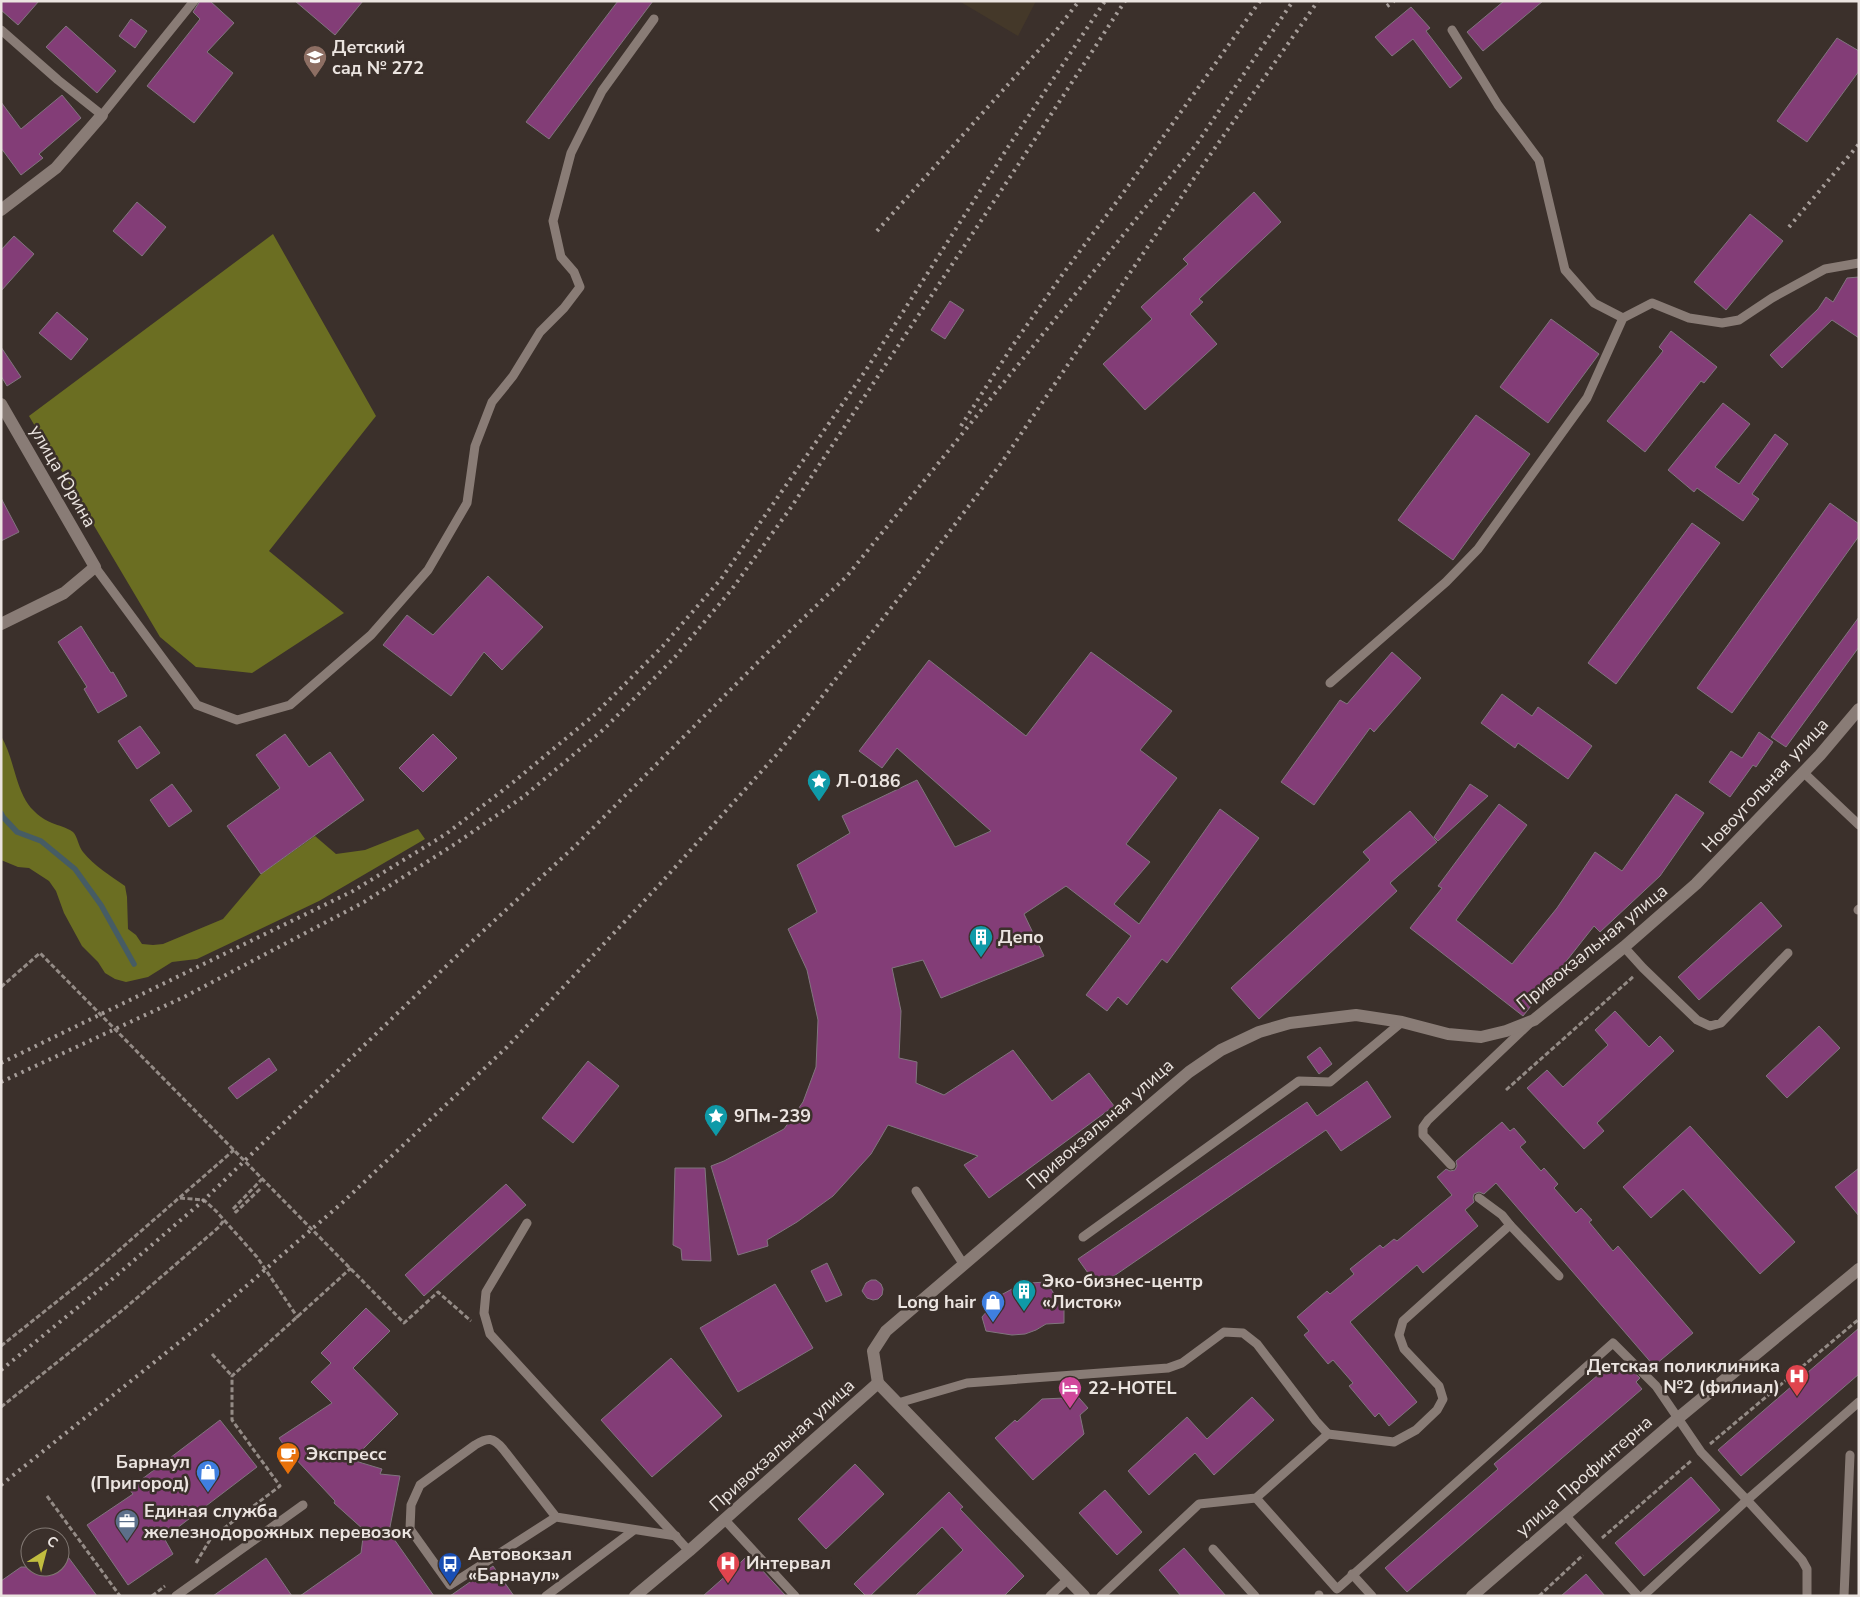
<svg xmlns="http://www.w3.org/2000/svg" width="1860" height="1597" font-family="'Nunito Sans',sans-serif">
<rect width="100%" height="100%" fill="#3b302b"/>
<path fill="#443829" d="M959,1H1036L1018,36Z"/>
<g fill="#6b6e22">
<path d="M273,234L376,416L269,551L344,613L252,673L196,667L160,637L29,416Z"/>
<path d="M1,736C13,756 14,780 26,801C31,810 42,819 52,823C59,826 66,827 73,832C78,837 78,846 83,852C94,866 111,876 125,886L127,897L128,929L136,935L142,944L153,945L163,944L223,919L261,874L315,836L336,854L365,850L418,829L425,839L319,901L197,959L172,962L148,977L126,982L115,979L105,973L98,962L82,946L64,913L56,891L49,881L29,868L18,867L1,860Z"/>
</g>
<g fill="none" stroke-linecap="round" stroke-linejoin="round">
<path stroke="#465c64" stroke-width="5.5" d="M1,813L3,817L17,832L41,841L75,869L101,905L134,964"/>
</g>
<g fill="#833d77" stroke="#81757e">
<path d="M1,1H39L18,25L1,10Z"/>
<path d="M200,1H210L234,23L207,52L233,73L194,123L147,86L200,19L193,12Z"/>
<path d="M295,1H363L335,35Z"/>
<path d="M618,1H653L549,139L526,122Z"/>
<path d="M1504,1H1543L1483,51L1467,32Z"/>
<path d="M1411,7L1430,28L1426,31L1462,78L1450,88L1413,39L1392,56L1375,37Z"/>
<path d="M131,19L147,31L135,48L119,36Z"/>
<path d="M66,26L116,71L97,93L46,47Z"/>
<path d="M1837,38L1859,51V71L1807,142L1777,121Z"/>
<path d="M62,95L81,118L39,154L43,158L21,175L1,148V102L21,129Z"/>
<path d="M1254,192L1281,222L1199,299L1203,302L1190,314L1217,344L1145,410L1103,364L1152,319L1141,307L1188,264L1183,259Z"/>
<path d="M137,202L166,227L142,256L113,231Z"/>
<path d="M1750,214L1783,241L1726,310L1694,282Z"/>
<path d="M14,236L34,254L1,291V250Z"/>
<path d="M1859,277V338L1832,320L1782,368L1770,355L1818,309L1826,297L1833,302L1847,278Z"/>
<path d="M950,301L964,310L945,339L931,330Z"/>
<path d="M57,312L88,339L71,360L39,333Z"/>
<path d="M1551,319L1599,354L1548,423L1500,387Z"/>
<path d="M1671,331L1717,367L1704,383L1701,381L1645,452L1607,421L1663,351L1659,347Z"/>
<path d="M1,347L21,377L7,386L1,376Z"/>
<path d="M1723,403L1750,424L1715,467L1739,484L1775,434L1788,444L1752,494L1759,499L1743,521L1697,488L1694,492L1668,470Z"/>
<path d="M1476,415L1530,454L1453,560L1398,520Z"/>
<path d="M1,498L19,532L1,541Z"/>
<path d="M1830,503L1859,524V536L1732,713L1697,688Z"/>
<path d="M1692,523L1720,543L1616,684L1588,663Z"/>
<path d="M488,576L543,627L502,670L484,652L451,696L383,645L407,615L433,635Z"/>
<path d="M1859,617V647L1786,747L1771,737Z"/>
<path d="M81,626L111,673L113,672L127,696L98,713L84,689L87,687L58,642Z"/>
<path d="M1091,652L1172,711L1140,750L1177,778L1126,844L1150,862L1114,904L1139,924L1220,809L1259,838L1167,963L1162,959L1127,1005L1118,997L1107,1011L1086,995L1131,936L1066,886L1024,914L1044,956L941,998L923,960L892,968L901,1011L899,1058L917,1062L916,1083L944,1095L1013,1050L1052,1101L1089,1073L1114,1106L989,1198L964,1165L978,1156L888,1125L871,1154L833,1196L797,1222L767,1240L768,1246L738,1255L711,1166L724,1161L784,1129L803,1102L816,1067L818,1020L807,970L788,929L817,912L797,865L850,833L842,816L917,780L955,847L991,831L897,748L882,768L859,751L929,660L1026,736Z"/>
<path d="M1392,652L1421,678L1374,732L1370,728L1314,805L1281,782L1340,700L1347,704Z"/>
<path d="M1502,694L1532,716L1538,707L1592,746L1568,779L1518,743L1515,748L1481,723Z"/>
<path d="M140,726L160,753L137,769L118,741Z"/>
<path d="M1759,732L1773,742L1756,767L1753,765L1730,797L1709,782L1731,751L1742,758Z"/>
<path d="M285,734L309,767L330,752L364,800L261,874L227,826L280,788L256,755Z"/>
<path d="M433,734L457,758L423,792L399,768Z"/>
<path d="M172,784L192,811L169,827L150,800Z"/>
<path d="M1470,784L1488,796L1438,841L1434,837Z"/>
<path d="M1676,794L1704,813L1660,876L1600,932L1594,926L1523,1016L1410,928L1442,888L1438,886L1499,804L1527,825L1456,920L1512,964L1557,908L1595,852L1622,871Z"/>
<path d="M1410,811L1437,842L1390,883L1397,891L1259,1019L1231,988L1370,860L1363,852Z"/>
<path d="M1761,902L1782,926L1699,1000L1678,977Z"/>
<path d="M1615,1011L1649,1047L1660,1036L1674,1051L1597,1123L1604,1131L1584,1149L1527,1088L1547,1070L1563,1087L1608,1045L1595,1030Z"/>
<path d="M1819,1026L1840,1048L1787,1098L1766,1076Z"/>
<path d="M1320,1047L1332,1064L1319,1074L1307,1057Z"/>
<path d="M269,1058L277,1070L237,1099L228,1088Z"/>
<path d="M588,1061L619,1086L573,1143L542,1118Z"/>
<path d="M1367,1081L1391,1117L1341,1151L1326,1130L1098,1287L1078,1259L1307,1102L1317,1116Z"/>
<path d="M1502,1122L1510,1131L1514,1128L1526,1142L1520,1147L1541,1171L1544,1168L1558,1184L1554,1188L1576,1213L1581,1208L1592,1220L1589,1222L1613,1251L1618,1246L1693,1333L1649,1370L1644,1365L1654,1366L1496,1183L1484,1194L1479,1192L1474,1194L1473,1198L1474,1202L1465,1210L1478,1226L1423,1273L1417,1265L1350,1322L1417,1402L1389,1426L1379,1413L1375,1417L1349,1386L1353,1383L1333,1360L1328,1364L1304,1335L1309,1331L1297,1317L1327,1291L1330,1294L1354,1274L1350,1269L1380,1245L1383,1248L1394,1239L1397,1241L1452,1195L1437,1177L1446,1169L1450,1171L1455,1170L1457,1166L1456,1161Z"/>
<path d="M1690,1126L1795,1242L1760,1274L1683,1189L1651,1218L1623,1187Z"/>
<path d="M675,1168H705L711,1261L682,1260L681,1249L673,1245Z"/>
<path d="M1859,1168V1216L1835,1187Z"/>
<path d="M506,1184L526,1205L424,1296L405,1275Z"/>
<path d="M827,1263L842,1295L826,1302L811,1271Z"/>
<path d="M871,1280H876L881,1284L883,1289L882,1295L878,1299L873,1300L867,1298L862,1291L866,1283Z"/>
<path d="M1046,1282L1064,1308V1323L1046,1324L1036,1330L1025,1334L1012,1335L986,1331L982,1317L1001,1295L1012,1289L1030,1283Z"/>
<path d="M775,1284L813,1348L738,1392L700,1328Z"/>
<path d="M366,1308L390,1331L353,1368L398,1414L352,1460L382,1469L380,1474L400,1476L389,1532L434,1596H300L361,1553L364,1530L334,1503L335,1501L292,1455L291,1456L279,1438L332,1403L311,1382L331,1363L321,1353Z"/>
<path d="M1859,1328V1374L1741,1476L1718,1450Z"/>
<path d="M671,1358L722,1416L652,1477L601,1420Z"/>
<path d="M1612,1363L1625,1364L1640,1378L1636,1382L1642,1389L1407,1592L1385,1568L1498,1469L1494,1464Z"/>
<path d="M1073,1391L1088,1408L1080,1415L1084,1434L1033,1480L995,1438L1015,1420L1017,1422L1042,1399L1065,1398Z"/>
<path d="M1252,1397L1274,1420L1214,1475L1195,1453L1149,1495L1128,1471L1187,1417L1207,1439Z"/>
<path d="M220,1420L257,1467L164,1538L173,1554L128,1585L87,1525L133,1494L129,1489Z"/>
<path d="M855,1464L884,1494L826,1549L798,1519Z"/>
<path d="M1691,1477L1720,1510L1644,1576L1615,1543Z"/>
<path d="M1105,1490L1142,1532L1117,1555L1079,1513Z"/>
<path d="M949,1492L963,1507L960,1509L1024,1576L1004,1596H915L963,1550L942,1527L870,1596H866L854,1584Z"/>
<path d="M60,1546L97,1596H1V1581L21,1567H60Z"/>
<path d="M1184,1548L1226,1596H1181L1159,1570Z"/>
<path d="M748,1555L786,1596H703L738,1565Z"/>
<path d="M266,1558L292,1596H213Z"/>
<path d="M493,1566L514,1596H450Z"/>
<path d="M1586,1574L1605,1596H1561Z"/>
</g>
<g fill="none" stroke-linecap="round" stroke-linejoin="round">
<g stroke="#948b86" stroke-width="3" stroke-dasharray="5 2.5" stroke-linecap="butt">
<path d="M1,987L40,953L404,1323L438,1292L471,1321"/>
<path d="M1506,1090L1634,976"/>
<path d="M260,1189L236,1212L233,1209L262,1179"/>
<path d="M180,1198L204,1200L216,1211L257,1257L298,1318"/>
<path d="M1,1346L94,1272L234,1150"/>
<path d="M212,1354L232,1376"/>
<path d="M1,1407L124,1309L219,1227L224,1220"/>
<path d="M1710,1444L1859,1319"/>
<path d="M47,1496L120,1596"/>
<path d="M1602,1538L1692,1460"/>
<path d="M196,1563L211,1538L280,1486L232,1420V1376L351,1268"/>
<path d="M152,1596L165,1586"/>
<path d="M1539,1596L1583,1555"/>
</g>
<g stroke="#897c76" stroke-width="9">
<path d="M1,30L58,80L102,115L194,1"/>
<path d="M1452,30L1498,105L1539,160L1565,270L1594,303L1623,318"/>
<path d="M95,567L197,705L237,720L290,705L371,635L428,570L467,503L475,446L492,402L513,376L540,332L564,308L580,287L574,272L561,257L553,221L571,153L602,91L654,19"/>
<path d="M1330,683L1446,582L1478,549L1587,398L1623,318L1652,303L1689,318L1722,323L1739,320L1772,298L1825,269L1859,263"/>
<path d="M1803,772L1859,825"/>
<path d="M1858,910L1859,909"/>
<path d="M1624,947L1643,968L1697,1020L1710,1026L1721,1023L1788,953"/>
<path d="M1451,1165L1423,1135V1127L1428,1120L1529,1024"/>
<path d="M916,1191L964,1265"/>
<path d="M527,1223L486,1292L484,1313L490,1334L689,1551"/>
<path d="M1510,1225L1559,1276"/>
<path d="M1083,1237L1299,1081L1330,1082L1402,1022"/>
<path d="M898,1403L967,1383L1168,1368L1182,1363L1224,1332L1243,1333L1257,1344L1316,1421L1328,1434"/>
<path d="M1256,1498L1337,1589L1613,1343L1656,1386L1701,1452L1747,1500L1859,1402"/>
<path d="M1565,1515L1638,1596"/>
<path d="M556,1517L503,1449C493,1437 488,1437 475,1445L420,1485L411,1505L410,1529L450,1585L556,1517L676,1536"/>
<path d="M725,1520L795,1596"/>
<path d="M1213,1549L1255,1596"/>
<path d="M1352,1574L1372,1596"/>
<path d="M176,1596L303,1505"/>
<path d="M546,1596L634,1530"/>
<path d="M1050,1596L1068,1579"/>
<path d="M1101,1596L1199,1504L1256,1498L1328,1434L1394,1442L1416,1430L1437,1410L1443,1399L1439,1386L1404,1349L1399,1335L1403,1321L1510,1225L1502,1215L1479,1198"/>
<path d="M1319,1596V1595"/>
<path d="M1643,1596L1747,1500L1802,1560L1807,1569V1596"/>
<path d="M1844,1596L1850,1455"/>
</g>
<g stroke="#897c76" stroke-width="12">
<path d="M1,210L56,168L102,115"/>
<path d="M1,404L95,567L64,593L1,624"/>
<path d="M878,1383L873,1351L886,1331L1189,1072L1221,1050L1259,1032L1290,1023L1356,1015L1402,1022L1448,1034L1481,1037L1506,1031L1534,1020L1624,947L1696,884L1820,755L1859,709"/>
<path d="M878,1383L1084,1596"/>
<path d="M635,1596L689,1551L878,1383"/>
</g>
<path stroke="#897c76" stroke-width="12" d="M1472,1596L1677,1419L1859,1269"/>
<g stroke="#a69d99" stroke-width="4" stroke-dasharray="2.5 5" stroke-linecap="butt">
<path d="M1387,6L1394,1"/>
<path d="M1789,227L1859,144"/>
<path d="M877,231L1055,32L1079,1"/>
<path d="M961,426L1013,345L1062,275L1121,196L1260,1"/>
<path d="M1,1063L353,891L446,834L511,784L593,716L662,647L721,579L866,370L1008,147L1105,1"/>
<path d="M1,1082L184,997L364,902L455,844L523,797L604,729L674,658L732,589L792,506L1022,159L1125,1"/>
<path d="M1,1370L110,1281L204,1200L467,946L575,846L766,654L847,576L1196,145L1293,1"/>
<path d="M1,1485L207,1320L342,1203L507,1047L660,884L778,753L916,576L1002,462L1203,165L1318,1"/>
</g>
</g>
<defs>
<g id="school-pin" transform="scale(1.25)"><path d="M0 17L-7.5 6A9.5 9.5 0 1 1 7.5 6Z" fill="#8d6e63" stroke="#3b302b"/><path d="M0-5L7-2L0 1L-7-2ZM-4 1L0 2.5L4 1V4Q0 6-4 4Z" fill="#fff"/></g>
<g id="sight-pin" transform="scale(1.25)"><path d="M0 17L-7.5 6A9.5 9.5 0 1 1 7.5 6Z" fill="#0f9aa8" stroke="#3b302b"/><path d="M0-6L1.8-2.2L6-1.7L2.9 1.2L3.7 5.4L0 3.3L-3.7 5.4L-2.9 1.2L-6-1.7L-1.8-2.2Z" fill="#fff"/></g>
<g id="building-pin" transform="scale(1.25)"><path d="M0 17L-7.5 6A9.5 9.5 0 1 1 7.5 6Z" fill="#0f9aa8" stroke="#3b302b"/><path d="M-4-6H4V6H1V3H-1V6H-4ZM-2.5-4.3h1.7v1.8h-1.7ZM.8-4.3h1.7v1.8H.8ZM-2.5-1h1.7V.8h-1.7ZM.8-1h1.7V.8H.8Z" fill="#fff"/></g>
<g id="shop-pin" transform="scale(1.25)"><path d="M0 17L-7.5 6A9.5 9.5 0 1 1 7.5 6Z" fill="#3f7fe0" stroke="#3b302b"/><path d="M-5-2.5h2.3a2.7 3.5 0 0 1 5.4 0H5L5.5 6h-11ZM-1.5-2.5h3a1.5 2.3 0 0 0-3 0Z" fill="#fff"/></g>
<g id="hospital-pin" transform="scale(1.25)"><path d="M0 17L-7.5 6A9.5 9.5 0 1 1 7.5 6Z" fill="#e0444e" stroke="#3b302b"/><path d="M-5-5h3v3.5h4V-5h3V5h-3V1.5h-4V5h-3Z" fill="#fff"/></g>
<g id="hotel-pin" transform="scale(1.25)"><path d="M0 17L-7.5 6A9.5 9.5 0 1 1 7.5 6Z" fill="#d1479c" stroke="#3b302b"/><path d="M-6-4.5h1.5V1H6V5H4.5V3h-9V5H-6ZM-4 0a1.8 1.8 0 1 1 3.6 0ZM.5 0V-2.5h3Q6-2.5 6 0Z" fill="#fff"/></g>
<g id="cafe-pin" transform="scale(1.25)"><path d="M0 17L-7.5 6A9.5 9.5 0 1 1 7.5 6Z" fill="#e8710a" stroke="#3b302b"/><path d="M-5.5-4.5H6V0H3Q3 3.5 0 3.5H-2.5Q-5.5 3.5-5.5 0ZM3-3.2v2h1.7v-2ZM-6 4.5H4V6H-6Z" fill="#fff"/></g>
<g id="office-pin" transform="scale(1.25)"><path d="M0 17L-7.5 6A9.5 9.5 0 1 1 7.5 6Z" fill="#5c6f8a" stroke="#3b302b"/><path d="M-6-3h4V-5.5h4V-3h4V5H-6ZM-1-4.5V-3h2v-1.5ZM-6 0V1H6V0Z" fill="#fff"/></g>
<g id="bus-pin" transform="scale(1.25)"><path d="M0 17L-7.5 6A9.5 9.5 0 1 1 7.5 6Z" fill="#1a4fb4" stroke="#3b302b"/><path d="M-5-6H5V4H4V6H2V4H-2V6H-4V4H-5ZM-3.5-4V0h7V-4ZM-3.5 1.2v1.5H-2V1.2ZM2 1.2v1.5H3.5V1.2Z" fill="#fff"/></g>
</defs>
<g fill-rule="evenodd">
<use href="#school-pin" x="315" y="57"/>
<use href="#sight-pin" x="819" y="781"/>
<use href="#building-pin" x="981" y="937"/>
<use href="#sight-pin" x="716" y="1116"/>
<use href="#building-pin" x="1024" y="1291"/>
<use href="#shop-pin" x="993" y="1302"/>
<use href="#hospital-pin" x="1797" y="1376"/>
<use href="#hotel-pin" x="1070" y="1388"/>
<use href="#cafe-pin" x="288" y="1454"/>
<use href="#shop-pin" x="208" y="1472"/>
<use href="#office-pin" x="127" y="1521"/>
<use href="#hospital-pin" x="728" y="1563"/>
<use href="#bus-pin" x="450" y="1564"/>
</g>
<g text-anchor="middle" stroke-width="5" stroke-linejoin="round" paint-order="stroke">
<g font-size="18" font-weight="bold" fill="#ebe4e0" stroke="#3b302b" text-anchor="start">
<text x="332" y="53">Детский<tspan x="332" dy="21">сад № 272</tspan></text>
<text x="836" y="787">Л-0186</text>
<text x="998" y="943">Депо</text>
<text x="734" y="1122">9Пм-239</text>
<text x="1042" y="1287">Эко-бизнес-центр<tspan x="1042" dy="21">«Листок»</tspan></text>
<text x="976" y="1308" text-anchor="end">Long hair</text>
<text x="1780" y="1372" text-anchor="end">Детская поликлиника<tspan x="1780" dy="21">№2 (филиал)</tspan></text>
<text x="1088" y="1394">22-HOTEL</text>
<text x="306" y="1460">Экспресс</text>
<text x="190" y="1468" text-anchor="end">Барнаул<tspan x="190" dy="21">(Пригород)</tspan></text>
<text x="144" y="1517">Единая служба<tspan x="144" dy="21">железнодорожных перевозок</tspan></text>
<text x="468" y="1560">Автовокзал<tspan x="468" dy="21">«Барнаул»</tspan></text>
<text x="746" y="1569">Интервал</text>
</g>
<g font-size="18" fill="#ebe4e0" stroke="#3b302b">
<text transform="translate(63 476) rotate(60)" y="6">улица Юрина</text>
<text transform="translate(1765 785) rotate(-47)" y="6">Новоугольная улица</text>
<text transform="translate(1592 947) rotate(-39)" y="6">Привокзальная улица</text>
<text transform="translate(1100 1124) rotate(-41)" y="6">Привокзальная улица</text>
<text transform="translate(782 1445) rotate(-42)" y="6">Привокзальная улица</text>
<text transform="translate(1584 1476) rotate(-41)" y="6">улица Профинтерна</text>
</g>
</g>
<rect width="1860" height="1597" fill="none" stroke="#ebe4e0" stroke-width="5"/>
<g transform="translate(45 1552) rotate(36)"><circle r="24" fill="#3b302b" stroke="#817873"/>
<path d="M0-4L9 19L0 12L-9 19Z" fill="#c1bd3f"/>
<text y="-8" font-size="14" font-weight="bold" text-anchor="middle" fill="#ebe4e0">С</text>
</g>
</svg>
